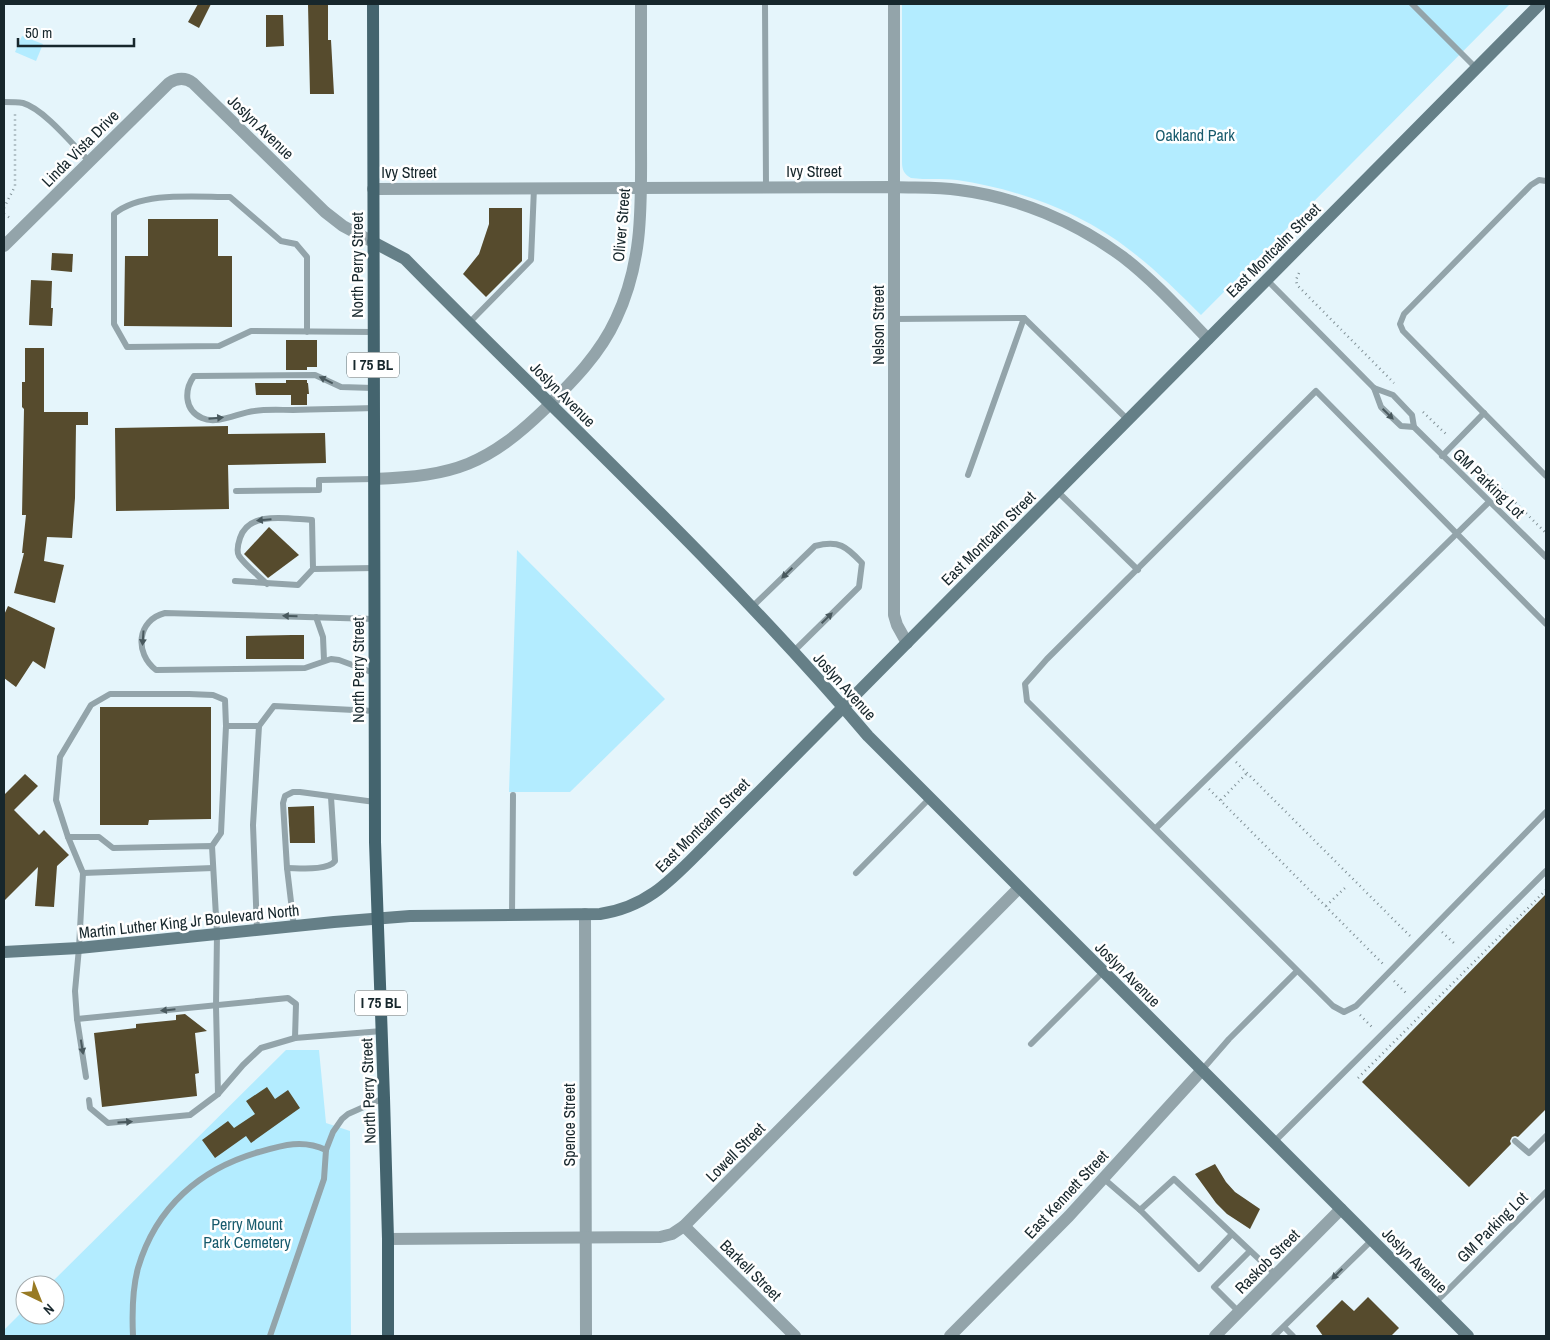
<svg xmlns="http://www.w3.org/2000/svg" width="1550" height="1340" font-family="'Archivo Narrow',sans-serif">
<rect width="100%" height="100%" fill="#e5f5fb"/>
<g fill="#b3ecff">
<path d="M902,4H1510L1201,315C1179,293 1156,270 1131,251C1082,212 1018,189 957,180C942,178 926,180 911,178C904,174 902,170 902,162Z"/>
<path d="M22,36L43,44L36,61L15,52Z"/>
<path d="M517,550L665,699L570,792H509Z"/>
<path d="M286,1050H319L326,1123L350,1131L351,1336H4V1330L25,1309V1315H55V1285H49Z"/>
</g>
<g fill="#564b2d">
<path d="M198,4H211L199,28L188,22Z"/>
<path d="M308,4H328V40H331L334,94H310Z"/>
<path d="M266,15H283L284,46L266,47Z"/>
<path d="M489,208H522V261L486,297L463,274L479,254L489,224Z"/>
<path d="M148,219H218V256H232V327L124,326L125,256H148Z"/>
<path d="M52,253L73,254L72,272L51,270Z"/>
<path d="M31,280L52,281L51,308H53L52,326L29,325Z"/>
<path d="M286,340H317V367H307V370H286Z"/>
<path d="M25,348H44V412H88V425H76L75,498L72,538L47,537L44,561L64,565L55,603L14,593L24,553H22L26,515H22L24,409L22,407V382H25Z"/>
<path d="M286,380H307V383H308L309,394H307V405H291V395H256L255,383H286Z"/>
<path d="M228,426V434L325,433L326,463L228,465L229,509L116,511L115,428Z"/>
<path d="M269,527L299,555L268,578L244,554Z"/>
<path d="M8,606L55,628L45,669L33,661L16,687L4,678V615Z"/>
<path d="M292,635H304V659H246V636Z"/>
<path d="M100,707H211V819L149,820L148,825H100Z"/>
<path d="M25,774L38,786L14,810L39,835L44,830L69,855L57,866L54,907L35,906L38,867L4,901V795Z"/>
<path d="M314,806L315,843H290L288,807Z"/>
<path d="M1546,894V1109L1518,1137L1515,1136L1512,1137L1510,1141L1511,1144L1469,1187L1362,1082Z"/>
<path d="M185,1014L207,1031L195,1033L199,1073L195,1074L197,1096L102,1107L94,1033L136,1028V1024L176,1020V1015Z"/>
<path d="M267,1087L275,1099L288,1090L300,1108L251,1143L246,1136L215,1158L202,1140L228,1121L234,1128L255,1114L246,1101Z"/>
<path d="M1215,1164L1226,1182L1235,1192L1260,1209L1250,1229L1227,1214L1216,1203L1195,1174Z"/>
<path d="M1368,1297L1399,1328L1391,1336H1323L1316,1326L1342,1300L1354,1311Z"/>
</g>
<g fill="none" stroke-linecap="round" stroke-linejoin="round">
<g stroke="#819197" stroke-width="2.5" stroke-dasharray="1 4" stroke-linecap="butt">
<path d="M4,208L15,186V114"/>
<path d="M4,214L10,218"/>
<path d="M1299,273L1296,280L1297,285L1394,383"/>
<path d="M1423,412L1448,436"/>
<path d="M1462,450L1546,533"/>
<path d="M1236,762L1411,937"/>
<path d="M1209,789L1383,964"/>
<path d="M1221,800L1247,773"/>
<path d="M1326,906L1347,886"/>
<path d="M1442,932L1456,945"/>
<path d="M1394,981L1408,995"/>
<path d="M1360,1015L1374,1029"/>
<path d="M1358,1078L1546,890"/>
</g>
<g stroke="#93a4aa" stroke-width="6">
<path d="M765,4L766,187"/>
<path d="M1412,4L1476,68"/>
<path d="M4,102C10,102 17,102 23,103C44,109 74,146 90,162"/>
<path d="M1546,181L1539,180L1531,185L1404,314L1400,324L1403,331L1546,476"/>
<path d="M1267,280L1374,388L1393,395L1412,415L1414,427L1546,557"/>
<path d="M894,319L1024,318L1128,420"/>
<path d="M469,323L531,260L534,188"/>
<path d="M307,332V257L296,244L281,241L230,197C195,197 142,191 114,214V324L127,347L219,346L251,331L373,332"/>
<path d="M373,388L341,387L315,375L194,376C184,390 184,410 202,418C217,425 238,413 254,411C267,409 280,410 293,410C320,409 346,409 373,408"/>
<path d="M1374,388L1381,407L1401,426L1414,427"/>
<path d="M1442,456L1484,413"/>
<path d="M968,475L1024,318"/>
<path d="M236,491L319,490V480L374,479"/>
<path d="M1057,491L1138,570"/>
<path d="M235,581L298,585L313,569"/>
<path d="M267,584C259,576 245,565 239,556C236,551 238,544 240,538C249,510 289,519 312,520L313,569L374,568"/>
<path d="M751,608L815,546C839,540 846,546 862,563L859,587L793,652"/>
<path d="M316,617L323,637L324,660"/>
<path d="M374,619L165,613C137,620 134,653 156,670L305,668L331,659L339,660L374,673"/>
<path d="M1546,624L1316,391L1047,659L1025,684L1027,701L1333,1006L1344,1012L1356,1006L1546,812"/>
<path d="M226,726H259"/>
<path d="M1156,828L1489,502"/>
<path d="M68,837L56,800L60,757L91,705L110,694H189L213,695L225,700L226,726L221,833L212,846"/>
<path d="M287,868C299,868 328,871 335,861L331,797"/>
<path d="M83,873L213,868"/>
<path d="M856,873L930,798"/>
<path d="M512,915L513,795"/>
<path d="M294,927L287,868L283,803L285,796L293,792H300L375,802"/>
<path d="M257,930L253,825L259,726L274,706L374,711"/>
<path d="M77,1019L288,998L296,1004L295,1038"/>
<path d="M1031,1044L1103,972"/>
<path d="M1202,1070L1229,1039L1297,971"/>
<path d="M86,1077L77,1019L75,991L79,948L83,873L68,837H99L113,848L212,846L217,934L216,1006L218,1094"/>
<path d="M89,1100L90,1108L108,1123L190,1115L218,1094L243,1065L261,1048L295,1038L382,1031"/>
<path d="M1515,1141L1529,1153L1546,1136"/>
<path d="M1274,1142L1546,871"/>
<path d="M1103,1178L1140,1210"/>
<path d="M1232,1234L1199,1269L1140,1210L1174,1179L1276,1275"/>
<path d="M1435,1303L1546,1192"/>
<path d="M1239,1312L1214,1287L1250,1251"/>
<path d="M1284,1327L1293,1336"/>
<path d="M133,1336C132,1314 132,1290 138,1268C156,1207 200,1169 259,1152C283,1145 303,1139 326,1150"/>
<path d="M270,1336L324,1179L326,1150L333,1132L342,1119L348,1114L384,1098"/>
<path d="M1274,1336L1372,1240"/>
</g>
<g stroke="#93a4aa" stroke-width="12">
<path d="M894,4V615L897,625L907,643"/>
<path d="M373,189L894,187C915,188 937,187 959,190C1017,197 1076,222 1123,257C1154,281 1181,311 1208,339"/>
<path d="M4,246L169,83C177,78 185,77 193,83L325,212L343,226L373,242"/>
<path d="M374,479C455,476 487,465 546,408C573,381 600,354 616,319C644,260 641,203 641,140C641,95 641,49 641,4"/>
<path d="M585,914L586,1336"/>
<path d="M684,1226L795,1336"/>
<path d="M388,1239L660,1237L672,1234L684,1226L1019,888"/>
<path d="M950,1336L1069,1216L1202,1070"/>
<path d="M1215,1336L1341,1209"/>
</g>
<g stroke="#657f87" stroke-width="12">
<path d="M373,242L405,259C560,417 724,567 868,736L1468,1336"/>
<path d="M4,952L79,948L334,922L410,916L600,914C648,907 672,879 705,846C725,826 745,806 765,786L1540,4"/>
</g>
<path stroke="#44646e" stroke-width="12" d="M373,4L375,842L384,1098L388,1239V1336"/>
</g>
<defs><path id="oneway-solid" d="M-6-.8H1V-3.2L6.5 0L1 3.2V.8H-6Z" transform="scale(1.25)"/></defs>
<g fill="#49595e">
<use href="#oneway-solid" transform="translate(326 380) rotate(-154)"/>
<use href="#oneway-solid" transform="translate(1388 414) rotate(44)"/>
<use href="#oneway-solid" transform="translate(216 418) rotate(-5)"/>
<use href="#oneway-solid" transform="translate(264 520) rotate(175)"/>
<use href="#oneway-solid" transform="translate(787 573) rotate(136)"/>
<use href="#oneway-solid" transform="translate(290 616) rotate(-178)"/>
<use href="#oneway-solid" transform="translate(827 618) rotate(-44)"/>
<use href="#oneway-solid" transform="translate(143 638) rotate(94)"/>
<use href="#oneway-solid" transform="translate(168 1010) rotate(174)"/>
<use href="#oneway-solid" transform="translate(82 1047) rotate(81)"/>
<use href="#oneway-solid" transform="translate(125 1122) rotate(-4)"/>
<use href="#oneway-solid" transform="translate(1337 1274) rotate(135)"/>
</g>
<g text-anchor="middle" stroke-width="5" stroke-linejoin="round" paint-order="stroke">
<g fill="#fff" stroke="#5d686b" stroke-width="1">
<rect x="347" y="352.5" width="52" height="25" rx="4"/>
<rect x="355" y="990.5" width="52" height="25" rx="4"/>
</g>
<g font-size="15" font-weight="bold" fill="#17272c">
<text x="373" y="370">I 75 BL</text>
<text x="381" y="1008">I 75 BL</text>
</g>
<g font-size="16" fill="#17272c" stroke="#fff">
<text transform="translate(261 127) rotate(44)" y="6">Joslyn Avenue</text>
<text transform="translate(80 148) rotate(-45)" y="6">Linda Vista Drive</text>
<text x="814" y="177">Ivy Street</text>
<text x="409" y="178">Ivy Street</text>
<text transform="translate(621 225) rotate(-85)" y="6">Oliver Street</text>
<text transform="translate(1273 250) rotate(-45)" y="6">East Montcalm Street</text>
<text transform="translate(357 265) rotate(-90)" y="6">North Perry Street</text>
<text transform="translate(878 325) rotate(-90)" y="6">Nelson Street</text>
<text transform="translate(563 394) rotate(45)" y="6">Joslyn Avenue</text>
<text transform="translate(1489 483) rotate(44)" y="6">GM Parking Lot</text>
<text transform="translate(988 538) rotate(-45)" y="6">East Montcalm Street</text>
<text transform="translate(358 670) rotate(-90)" y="6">North Perry Street</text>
<text transform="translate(845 686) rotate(48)" y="6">Joslyn Avenue</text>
<text transform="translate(702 825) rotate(-45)" y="6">East Montcalm Street</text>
<text transform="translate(189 921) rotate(-6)" y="6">Martin Luther King Jr Boulevard North</text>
<text transform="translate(1128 974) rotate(45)" y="6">Joslyn Avenue</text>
<text transform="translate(368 1091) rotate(-92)" y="6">North Perry Street</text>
<text transform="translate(569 1125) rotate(-90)" y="6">Spence Street</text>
<text transform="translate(735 1152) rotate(-45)" y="6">Lowell Street</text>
<text transform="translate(1066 1194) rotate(-47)" y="6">East Kennett Street</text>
<text transform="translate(1492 1227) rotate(-45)" y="6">GM Parking Lot</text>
<text transform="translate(1415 1260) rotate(45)" y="6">Joslyn Avenue</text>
<text transform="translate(1267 1261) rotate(-45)" y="6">Raskob Street</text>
<text transform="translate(751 1270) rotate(45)" y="6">Barkell Street</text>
</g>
<g font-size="16" fill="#185b6d" stroke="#fff">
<text x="1195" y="141">Oakland Park</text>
<text x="247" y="1230">Perry Mount<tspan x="247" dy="18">Park Cemetery</tspan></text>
</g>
</g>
<rect width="1550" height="1340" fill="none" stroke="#17272c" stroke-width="10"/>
<g transform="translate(40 1300) rotate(137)"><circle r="24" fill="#ffffff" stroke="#a2a9ab"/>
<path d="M0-4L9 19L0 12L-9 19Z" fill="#987a23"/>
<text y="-8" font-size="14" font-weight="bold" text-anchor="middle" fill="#17272c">N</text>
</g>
<path d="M18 38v8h116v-8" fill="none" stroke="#17272c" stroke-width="2.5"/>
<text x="25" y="38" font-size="15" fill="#17272c" stroke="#ffffff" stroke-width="4" paint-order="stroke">50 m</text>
</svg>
